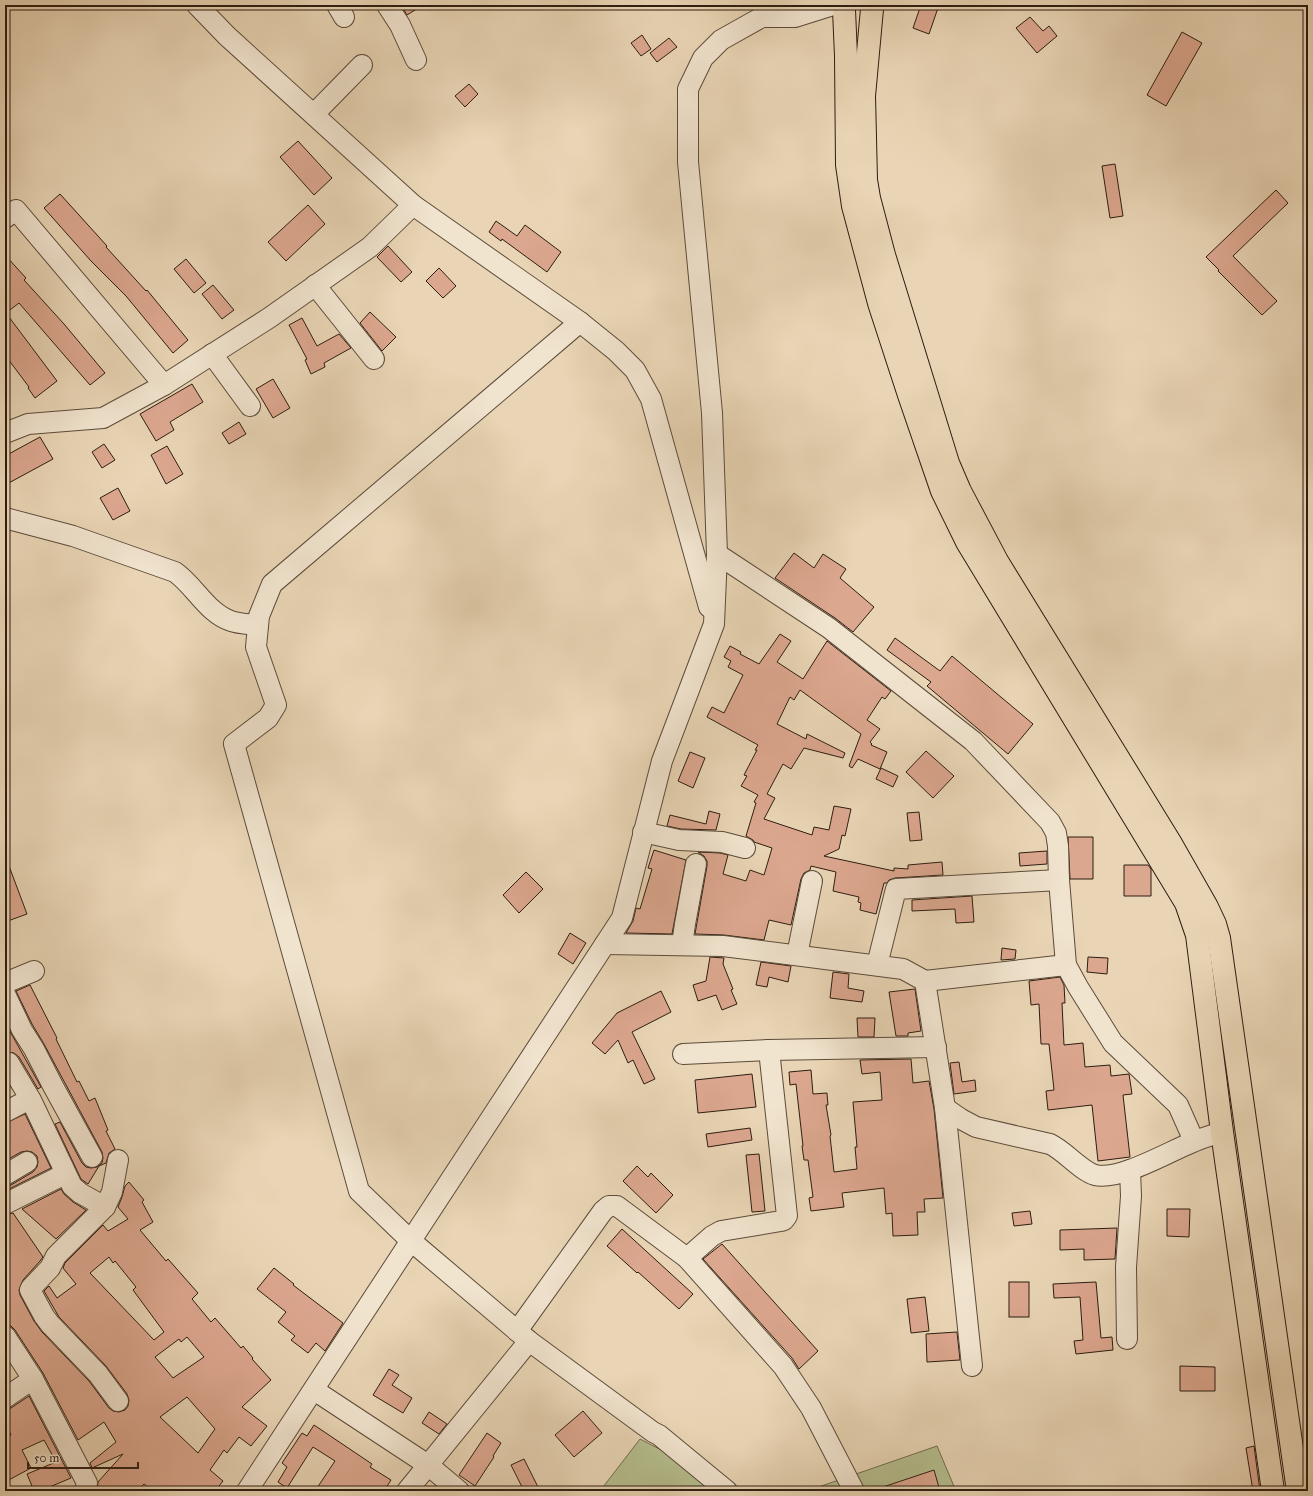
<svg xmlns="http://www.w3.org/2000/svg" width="1313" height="1496" font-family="'IM FELL Great Primer',serif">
<rect width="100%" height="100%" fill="#e9d5b5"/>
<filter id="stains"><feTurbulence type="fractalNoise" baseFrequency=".005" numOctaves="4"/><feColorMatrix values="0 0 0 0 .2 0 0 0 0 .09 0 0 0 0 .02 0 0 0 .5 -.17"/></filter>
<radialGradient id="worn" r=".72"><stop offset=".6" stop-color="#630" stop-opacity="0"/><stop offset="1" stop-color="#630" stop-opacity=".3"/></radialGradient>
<g fill="#b5bd8e" stroke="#716d50">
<path d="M640,1439L741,1491H600Z"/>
<path d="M937,1446L956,1491H807Z"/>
</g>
<g fill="#dca78f" stroke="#2d1d11" fill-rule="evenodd">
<path d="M401,5H423L407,15Z"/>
<path d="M921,5H939L929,34L913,28Z"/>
<path d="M1030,17L1043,31L1049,26L1057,36L1037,53L1016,28Z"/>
<path d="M1182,32L1202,43L1166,106L1147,95Z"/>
<path d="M642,35L651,49L641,56L631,43Z"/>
<path d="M669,38L677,47L657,62L650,53Z"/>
<path d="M469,84L478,94L465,107L455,96Z"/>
<path d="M298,141L332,178L314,195L280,157Z"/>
<path d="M1115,164L1123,216L1110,218L1102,166Z"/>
<path d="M1276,190L1288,203L1233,256L1277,301L1262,315L1218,271L1219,270L1206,257Z"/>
<path d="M60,194L107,246L106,247L146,291L147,290L188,340L173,353L126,296L91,261L44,208Z"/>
<path d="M308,205L325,224L286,261L268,242Z"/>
<path d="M496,221L517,236L525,225L561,252L547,272L502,239L501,241L489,232Z"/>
<path d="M388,246L412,272L401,282L377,257Z"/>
<path d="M5,255L26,278L24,280L64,324L105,373L90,385L19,303L6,313L57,381L35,398L28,388L29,387L5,355Z"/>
<path d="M186,259L206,283L194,293L174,269Z"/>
<path d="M439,268L456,286L443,298L426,281Z"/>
<path d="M213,285L234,310L222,319L202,294Z"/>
<path d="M370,312L396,337L382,351L360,323Z"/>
<path d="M302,318L317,346L339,334L351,348L324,363L325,367L311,374L305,360L307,359L289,325Z"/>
<path d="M273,379L290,408L273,418L256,389Z"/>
<path d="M192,384L203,402L170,422L174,430L156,441L140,414Z"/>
<path d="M239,422L246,434L229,444L222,433Z"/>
<path d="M40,437L53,459L5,485V456Z"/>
<path d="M104,444L115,460L102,468L92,452Z"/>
<path d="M167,446L183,474L166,484L151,455Z"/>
<path d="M118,488L130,511L113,520L100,498Z"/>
<path d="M794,553L814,568L823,554L846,569L840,578L874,607L853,632L835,618L775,578Z"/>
<path d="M780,634L791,641L777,662L803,679L827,641L891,691L885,699L882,697L867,720L880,729L870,742L872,744L871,745L887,752L880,769L858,759L852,768L849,766L861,734L800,690L794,700L790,697L777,724L806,739L807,734L845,753L843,758L804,748L791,769L783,764L767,794L775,798L764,819L812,835L814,827L829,830L834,806L851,809L845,836L842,835L839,849L824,856L894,871V868L908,869V865L942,862L943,875L895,878L889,880L887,883H884L876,914L860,910L861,903L858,902L859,897L833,891L836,872L811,866L810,870L804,873L801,879L791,925L769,920L764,940L724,935L695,934L707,866V861L704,856L698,852L720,853L728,855L723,874L746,881L750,870L764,875L772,848L754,842L753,840L746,836L756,803L754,802L758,795L741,786L747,776L744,775L757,750H755L758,745L707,717L712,707L724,713L743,675L728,667L731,661L724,657L730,646L741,652L740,654L759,664Z"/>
<path d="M895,638L940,671L952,656L1033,724L1008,754L927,686L931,682L887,650Z"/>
<path d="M926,751L954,776L933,798L906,772Z"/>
<path d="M690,752L705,758L693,788L678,781Z"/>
<path d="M881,768L898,776L893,787L876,779Z"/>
<path d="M709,811L720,814L716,830L681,829L667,826L670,815L706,824Z"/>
<path d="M919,812L922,840L910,841L907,813Z"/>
<path d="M1068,837H1093V879H1070Z"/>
<path d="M654,850L686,860L672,934L626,933L633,921L636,908L640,909L652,869L648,868Z"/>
<path d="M1047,851V864L1020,866L1019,853Z"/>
<path d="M5,858H6L27,914L5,922Z"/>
<path d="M1124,865H1148L1151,869V896H1124Z"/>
<path d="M526,872L543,889L519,913L503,895Z"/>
<path d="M972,896L974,922L956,923L955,909L912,911V900Z"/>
<path d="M570,933L586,943L573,964L558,954Z"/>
<path d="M1002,948L1016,950L1015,959L1001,960Z"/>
<path d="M710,957L724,958L723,964L733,989L731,990L737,1004L722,1010L716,995L698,1001L693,985L706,981Z"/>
<path d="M1088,957L1108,958L1107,974L1087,972Z"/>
<path d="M761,962L791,966L788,982L769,977L767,987L756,985Z"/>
<path d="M833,972L849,974L848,988L864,991L862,1002L830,998Z"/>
<path d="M1060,977L1064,985L1065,1003H1062L1064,1045L1083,1043L1085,1067L1110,1065L1111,1076L1129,1074L1132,1094L1123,1095L1130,1157L1098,1161L1092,1105L1048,1110L1046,1091L1054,1090L1049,1044H1041L1039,1004L1031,1005L1029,981Z"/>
<path d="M30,985L57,1038L56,1039L77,1082L79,1081L89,1101L95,1098L108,1130L106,1131L115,1149L109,1153L106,1163L99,1166L88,1184L81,1179L55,1124L60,1122L82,1163L86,1167L91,1168L97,1167L102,1163L103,1158L102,1152L44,1044L32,1024L16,991Z"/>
<path d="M915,989L921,1031L908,1033V1036H896L889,992Z"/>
<path d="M661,991L671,1012L632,1032L655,1079L644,1084L633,1060L628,1063L618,1040L605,1054L592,1043L617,1013Z"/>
<path d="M857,1018H875L874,1037H858Z"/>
<path d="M7,1026L41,1087L38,1089L19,1057L14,1053L5,1052V1027Z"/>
<path d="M911,1059L913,1083L929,1081L934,1109L943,1198L924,1199L925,1212H917L918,1235L893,1236L892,1213L886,1214L884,1188L842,1193L844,1207L811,1211L809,1198L813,1197L808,1160H804L802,1146H803L796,1084L790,1085L789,1072L811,1070L813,1094L827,1093L828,1105H826L831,1135L830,1136L834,1172L857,1169L855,1147H857L853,1102L882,1100L880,1072L862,1074L860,1060Z"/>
<path d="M959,1062L962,1082L975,1080L976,1091L954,1094L950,1063Z"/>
<path d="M752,1074L756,1107L698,1113L695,1080Z"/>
<path d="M25,1114L51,1168L5,1191V1186L11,1185L33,1172L37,1167L38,1162L37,1156L32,1152L27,1151L21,1152L5,1161V1123Z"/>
<path d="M750,1128L752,1140L708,1147L706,1134Z"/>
<path d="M759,1154L765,1211L752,1212L746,1155Z"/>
<path d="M637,1166L648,1177L651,1173L673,1195L656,1213L623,1181Z"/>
<path d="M129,1182L144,1200L142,1202L153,1222L140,1230L166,1261L168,1259L198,1293L192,1299L211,1322L215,1318L241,1348L243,1346L253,1358L252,1359L271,1380L242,1407L267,1426L251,1446L239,1437L227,1453L224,1450L210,1470L223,1481L215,1491H153L144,1484L137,1491H97L98,1482L123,1454L92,1468L90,1463L116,1442L104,1422L78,1440L43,1373L15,1330L11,1326L5,1325V1215L13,1213L43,1257L40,1261L23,1280L19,1290L20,1295L34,1321L42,1332L89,1381L109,1408L113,1411L119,1412L125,1410L128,1406L129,1400L127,1394L106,1366L59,1317L44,1291L49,1286L57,1298L76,1284L63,1268L65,1263L103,1225L108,1231L128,1219L118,1207L122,1197L125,1186ZM109,1257L113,1263L115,1261L136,1287L133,1290L164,1332L154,1340L90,1273ZM187,1337L204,1357L173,1378L155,1357L179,1339L181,1342ZM187,1397L215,1429L198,1453L160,1417Z"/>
<path d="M61,1189L64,1194L73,1202L86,1210L56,1239L22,1209Z"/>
<path d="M1167,1209H1190L1189,1237L1167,1236Z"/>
<path d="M1030,1211L1032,1224L1014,1226L1012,1213Z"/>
<path d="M1117,1228L1115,1259L1084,1260V1249L1060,1250V1230Z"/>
<path d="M622,1229L693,1294L679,1309L638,1272L637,1273L607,1246Z"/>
<path d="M722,1244L818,1351L799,1369L792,1358L703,1259Z"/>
<path d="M274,1268L294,1284L293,1285L343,1323L325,1351L316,1343L308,1353L291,1340L295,1336L278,1322L286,1312L257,1289Z"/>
<rect x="1009" y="1282" width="20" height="35"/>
<path d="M1096,1282L1101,1338L1112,1337L1113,1350L1076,1354L1074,1341L1083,1340L1080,1297L1054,1298L1053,1284Z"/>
<path d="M925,1297L929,1331L911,1333L907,1299Z"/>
<path d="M957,1332L960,1360L927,1362L926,1334Z"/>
<path d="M1180,1366L1215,1367V1391H1180Z"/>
<path d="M389,1369L399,1375L392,1385L412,1398L403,1413L373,1395Z"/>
<path d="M29,1396L71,1478L40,1491H34L27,1474L56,1462L44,1440L22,1450L31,1468L5,1482V1438L11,1435L5,1422V1409L11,1408Z"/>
<path d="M583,1411L602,1433L574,1457L555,1435Z"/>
<path d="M429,1412L447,1424L439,1434L422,1423Z"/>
<path d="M314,1425L372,1464L370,1467L391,1480L384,1491H315L335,1461L313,1447L287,1488L278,1482L287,1467L282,1463L302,1433L307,1436Z"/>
<path d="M487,1433L501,1443L493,1456L494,1457L475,1486L459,1475Z"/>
<path d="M1254,1446L1260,1491H1253L1246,1448Z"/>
<path d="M524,1459L540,1491H524L511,1465Z"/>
<path d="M934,1470L940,1491H878L877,1489Z"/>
</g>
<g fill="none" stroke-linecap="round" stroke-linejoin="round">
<g stroke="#5c4b3a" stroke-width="22">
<g id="minor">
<path d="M197,5L227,36L413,205L580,322L616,351L635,370L651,399L709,607"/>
<path d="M337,5L344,17"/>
<path d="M387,5L400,25L416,60"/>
<path d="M762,17H795L833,5"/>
<path d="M314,114L362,65"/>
<path d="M5,218L16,210L164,385"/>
<path d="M315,285L374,359"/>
<path d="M580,322L272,584L259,616L256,647L276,705L268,718L234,744L359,1191L410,1240L529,1341L653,1432L659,1435L727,1491"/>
<path d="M212,354L250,406"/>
<path d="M5,433L28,424L103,418L164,385L269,318L370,247L413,205"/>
<path d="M5,518L73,536L175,572C194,585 208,614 231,621C239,624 249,624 258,625"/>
<path d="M717,554L829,628L973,741L1050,822L1056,833L1058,846L1059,880L1066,965L1078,987L1113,1043L1178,1105L1194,1141"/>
<path d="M643,832L679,840L722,842L745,848"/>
<path d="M605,944L723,946L903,969L925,981L945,1108L972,1366"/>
<path d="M682,945L685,924L696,864"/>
<path d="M797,955L812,881"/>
<path d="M877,965L896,889L1059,880"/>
<path d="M925,981L1066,965"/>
<path d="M5,983L34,971"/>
<path d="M5,994L22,1030L34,1049L53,1086L92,1157"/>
<path d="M683,1054L769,1050L936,1047"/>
<path d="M5,1063H9L31,1100L72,1186L80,1193L105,1207"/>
<path d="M945,1108L961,1119L976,1127L1050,1144C1065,1151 1081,1171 1095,1175C1120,1181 1170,1151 1193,1142C1202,1138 1212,1135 1222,1132"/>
<path d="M5,1112L30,1099"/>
<path d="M5,1175L27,1162"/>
<path d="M5,1204L65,1174"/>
<path d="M687,1258L712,1236L721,1231L781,1221L784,1220L787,1216L769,1050"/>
<path d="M517,1331L603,1211L609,1206H617L687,1258L783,1366L811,1408L854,1491"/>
<path d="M5,1336L33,1379L87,1483L85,1491"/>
<path d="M1127,1339L1126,1267L1131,1196L1130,1170"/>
<path d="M314,1390L428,1465L459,1491"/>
<path d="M5,1398L33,1379"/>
<path d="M118,1401L98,1374L50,1324L44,1316L30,1290L31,1288L50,1268L56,1256L105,1207L112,1192L118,1160"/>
<path d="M247,1491L622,918L662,761L714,624L717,554L712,413L688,162V89L703,58L721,40L762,17L775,5"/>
<path d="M407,1491L529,1341"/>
</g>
</g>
<g stroke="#2d1d11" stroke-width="24">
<g id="major">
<path d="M872,9L864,96L866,180L869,198L884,255L948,463L960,491L997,561L1170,842L1207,907L1215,924L1219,938L1298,1491"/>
<path d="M844,10L846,56L847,165L853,206L879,303L909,395L942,491L967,542L1186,903L1197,935L1222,1132L1273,1491"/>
</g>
</g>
<use href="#minor" stroke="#f1e4cf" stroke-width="20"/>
<use href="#major" stroke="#e9d5b5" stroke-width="22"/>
</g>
<rect width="1313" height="1496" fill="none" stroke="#e9d5b5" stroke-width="20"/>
<rect x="6" y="6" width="1301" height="1484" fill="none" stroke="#2d1d11" stroke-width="2"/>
<rect x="10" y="10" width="1293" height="1476" fill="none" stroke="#2d1d11"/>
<path d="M28 1462v6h110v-6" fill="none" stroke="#2d1d11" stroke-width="2"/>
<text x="34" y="1462" font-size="12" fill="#2d1d11" stroke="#f1e4cf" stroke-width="3" paint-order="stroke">50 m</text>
<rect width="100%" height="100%" filter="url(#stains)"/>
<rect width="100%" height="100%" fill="url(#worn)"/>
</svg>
